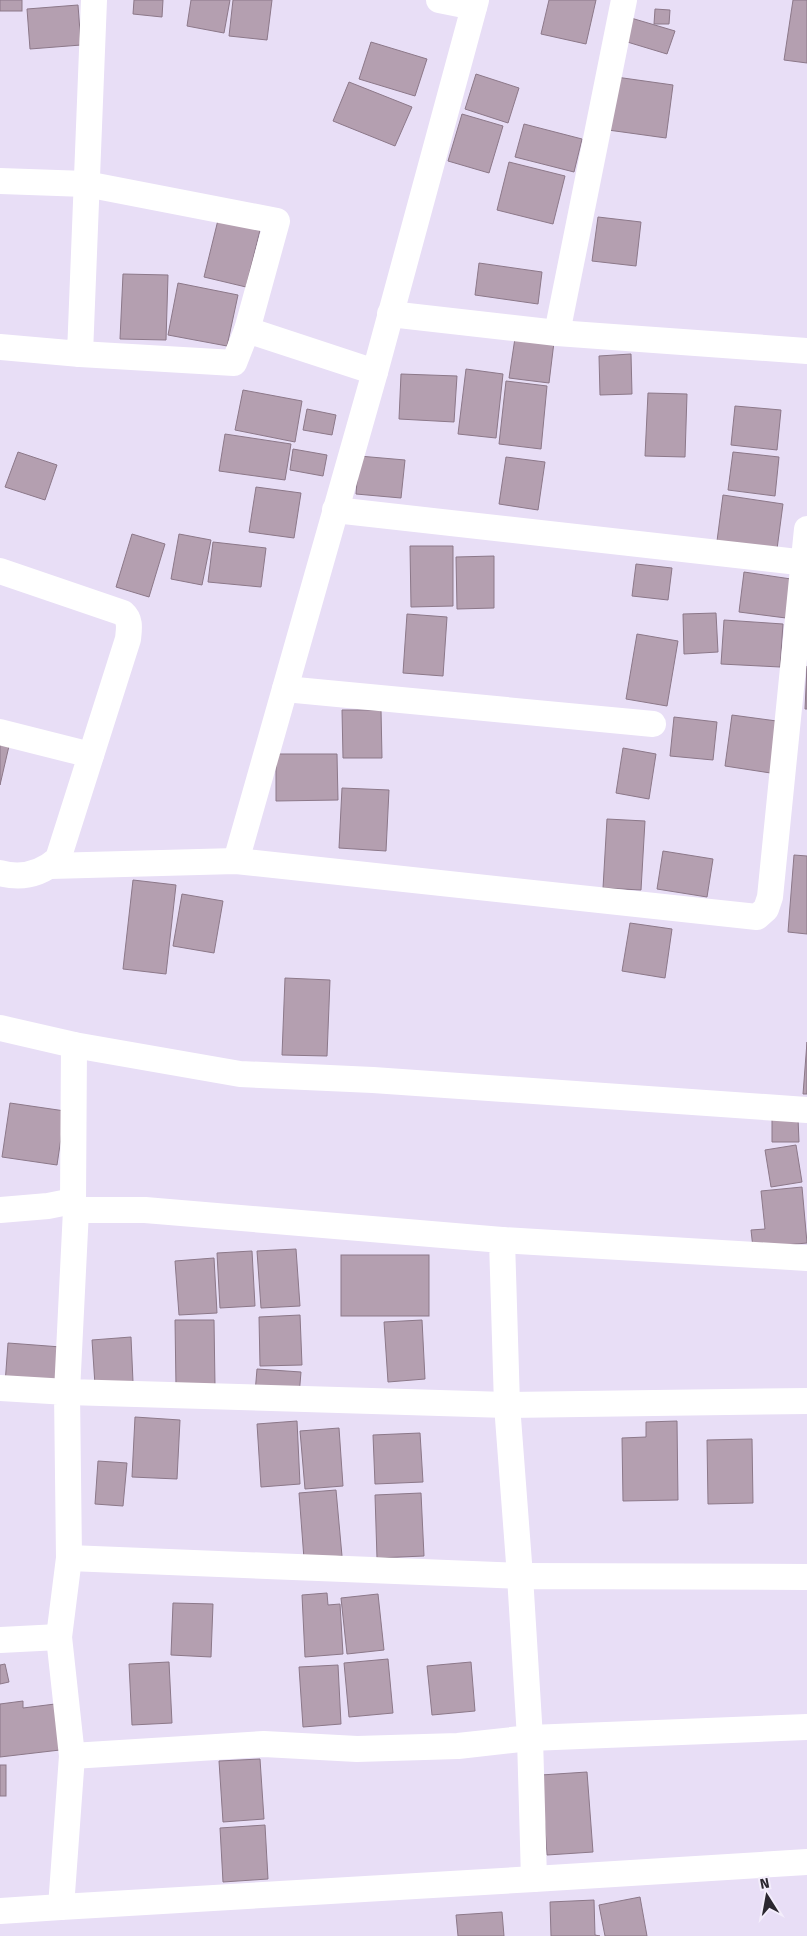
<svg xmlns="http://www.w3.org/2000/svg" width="807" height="1936" font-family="'Fira Sans',sans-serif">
<rect width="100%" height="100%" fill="#e8def6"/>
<g fill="#b49fb0" stroke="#8c7889">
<rect x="0" y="0" width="22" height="11"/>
<path d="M134,0H163L162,17L133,14Z"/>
<path d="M191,0H230L224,33L187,26Z"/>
<path d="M233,0H272L267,40L229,36Z"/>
<path d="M549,0H596L586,44L541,34Z"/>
<path d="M793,0H807V63L784,60Z"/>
<path d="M78,5L81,45L30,49L27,9Z"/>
<path d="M655,9L670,10L669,24H654Z"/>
<path d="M631,18L675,31L667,54L624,41Z"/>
<path d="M371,42L427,59L415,96L359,79Z"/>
<path d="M476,74L519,88L508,123L465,109Z"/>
<path d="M616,77L673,85L666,138L608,130Z"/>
<path d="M349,82L412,107L395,146L333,121Z"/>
<path d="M462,114L503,126L489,173L448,161Z"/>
<path d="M524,124L582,139L574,172L515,157Z"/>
<path d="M509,162L565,176L553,224L497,210Z"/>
<path d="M598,217L641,222L636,266L592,261Z"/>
<path d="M218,220L260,230L246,287L204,277Z"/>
<path d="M479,263L542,272L538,304L475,295Z"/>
<path d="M123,274L168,275L166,340L120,339Z"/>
<path d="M178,283L238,295L227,346L168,335Z"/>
<path d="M515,338L554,342L549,383L509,378Z"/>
<path d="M631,354L632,394L600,395L599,356Z"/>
<path d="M466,369L503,374L496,438L458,434Z"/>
<path d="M401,374L457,376L454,422L399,419Z"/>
<path d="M506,381L547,386L541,449L499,444Z"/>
<path d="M243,390L302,401L295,442L235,430Z"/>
<path d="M648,393L687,394L685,457L645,456Z"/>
<path d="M735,406L781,410L777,450L731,445Z"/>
<path d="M307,409L336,415L332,435L303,430Z"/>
<path d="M225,434L291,444L285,480L219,471Z"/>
<path d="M293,449L327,455L323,476L290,470Z"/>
<path d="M18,452L57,465L45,500L5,487Z"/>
<path d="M733,452L779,457L775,496L728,490Z"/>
<path d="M359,456L405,460L401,498L356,494Z"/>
<path d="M506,457L545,462L538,510L499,504Z"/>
<path d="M256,487L301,493L294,538L249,532Z"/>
<path d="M723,495L783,504L777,549L717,541Z"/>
<path d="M132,534L165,544L149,597L116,587Z"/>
<path d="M179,534L211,540L202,585L171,579Z"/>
<path d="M213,542L266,548L261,587L208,582Z"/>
<path d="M410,546H453V606L411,607Z"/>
<path d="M494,556V608L457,609L456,557Z"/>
<path d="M636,564L672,568L668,600L632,596Z"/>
<path d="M744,572L791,579L786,618L739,612Z"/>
<path d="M716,613L718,652L684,654L683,614Z"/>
<path d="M407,614L447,617L443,676L403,673Z"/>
<path d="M724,620L783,624L780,667L721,664Z"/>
<path d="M637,634L678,641L667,706L626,699Z"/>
<path d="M807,666V709H805Z"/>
<path d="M342,710H381L382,758H343Z"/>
<path d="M732,715L784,722L777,774L725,766Z"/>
<path d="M674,717L717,722L713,760L670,756Z"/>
<path d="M0,744L9,746L0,785Z"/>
<path d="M623,748L656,754L649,799L616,793Z"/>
<path d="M276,754H337L338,800L276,801Z"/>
<path d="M342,788L389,790L386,851L339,848Z"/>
<path d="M607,819L645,821L641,890L603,888Z"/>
<path d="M663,851L713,859L707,897L657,889Z"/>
<path d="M794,855L807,856V934L788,932Z"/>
<path d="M133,880L176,885L166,974L123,969Z"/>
<path d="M182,894L223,901L214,953L173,946Z"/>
<path d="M630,923L672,929L665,978L622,971Z"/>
<path d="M285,978L330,980L327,1056L282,1055Z"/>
<path d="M807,1042V1094H803Z"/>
<path d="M10,1103L65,1111L57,1165L2,1157Z"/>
<path d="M772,1118H798L799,1142H772Z"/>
<path d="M796,1145L802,1182L771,1187L765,1150Z"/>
<path d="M802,1187L807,1243L753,1248L751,1230L765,1229L761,1191Z"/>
<path d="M296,1249L300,1306L261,1308L257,1251Z"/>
<path d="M252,1251L255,1306L220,1308L217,1253Z"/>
<rect x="341" y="1255" width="88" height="61"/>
<path d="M214,1258L217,1313L179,1315L175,1261Z"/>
<path d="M300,1315L302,1365L260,1366L259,1317Z"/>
<path d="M175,1320H214L215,1386L176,1387Z"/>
<path d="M422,1320L425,1379L388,1382L384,1322Z"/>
<path d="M131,1337L133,1382L95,1385L92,1340Z"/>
<path d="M8,1343L61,1347L59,1388L5,1384Z"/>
<path d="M257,1369L301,1372L299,1396L255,1393Z"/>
<path d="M135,1417L180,1420L177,1479L132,1477Z"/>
<path d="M297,1421L300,1484L261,1487L257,1424Z"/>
<path d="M677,1421L678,1500L623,1501L622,1438L646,1437V1422Z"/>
<path d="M339,1428L343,1486L305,1489L300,1431Z"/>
<path d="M420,1433L423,1482L375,1484L373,1435Z"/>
<path d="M752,1439L753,1503L708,1504L707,1440Z"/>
<path d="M98,1461L127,1463L123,1506L95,1504Z"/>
<path d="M336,1490L342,1556L304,1559L299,1493Z"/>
<path d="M421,1493L424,1556L377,1558L375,1495Z"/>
<path d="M327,1593L328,1605L340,1604L343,1654L305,1657L302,1595Z"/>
<path d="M378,1594L384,1650L347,1654L341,1598Z"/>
<path d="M173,1603L213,1604L211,1657L171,1655Z"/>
<path d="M388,1659L393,1713L349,1717L344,1663Z"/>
<path d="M169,1662L172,1723L132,1725L129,1664Z"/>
<path d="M471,1662L475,1711L432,1715L427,1666Z"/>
<path d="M5,1664L9,1682L0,1684V1665Z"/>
<path d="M338,1665L341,1724L303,1727L299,1667Z"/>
<path d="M23,1701V1708L55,1704L60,1750L0,1757V1704Z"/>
<path d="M260,1759L264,1819L223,1822L219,1761Z"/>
<rect x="0" y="1765" width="6" height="31"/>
<path d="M587,1772L593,1852L547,1855L541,1775Z"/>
<path d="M265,1825L268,1879L223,1882L220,1828Z"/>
<path d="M640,1897L647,1936H605L599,1905Z"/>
<path d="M594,1900L595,1935L600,1936H551L550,1902Z"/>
<path d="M502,1912L504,1936H458L456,1915Z"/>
</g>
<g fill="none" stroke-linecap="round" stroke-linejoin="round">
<g stroke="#fff" stroke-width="26">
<path d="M439,0L474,7"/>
<path d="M0,181L86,184L277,221L247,330L234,363L80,354"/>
<path d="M390,314L557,333L807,351"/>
<path d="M247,330L375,372"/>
<path d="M557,333L624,0"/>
<path d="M0,347L80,354L94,0"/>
<path d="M335,510L807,563"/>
<path d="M0,571L123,613C131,620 129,629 128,639L58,859C41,874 22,879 0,873"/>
<path d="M285,689L653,724"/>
<path d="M0,732L91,755"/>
<path d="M236,861L375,372L476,0"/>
<path d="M50,866L236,861L757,917L766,909L770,897L807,529"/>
<path d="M0,1028L74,1045L240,1074L373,1080L807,1110"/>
<path d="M74,1045L73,1201L76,1210L67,1392L507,1405L807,1401"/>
<path d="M0,1210L48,1206L73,1201"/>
<path d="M502,1240L807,1258"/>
<path d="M0,1388L67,1392L69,1558L59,1637L72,1756L61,1907L534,1879L530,1738L807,1727"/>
<path d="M69,1558L520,1576L507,1405L502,1240L145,1210H76"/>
<path d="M0,1640L59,1637"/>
<path d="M72,1756L264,1744L357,1749L458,1746L530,1738L520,1576L807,1577"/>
<path d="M534,1879L807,1862"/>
<path d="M0,1911L61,1907"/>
</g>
</g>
<g transform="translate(767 1896) rotate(349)" stroke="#f3edfb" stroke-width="4" paint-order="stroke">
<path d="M0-4L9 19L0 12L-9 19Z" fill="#2b2730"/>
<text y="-8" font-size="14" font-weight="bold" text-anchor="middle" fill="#2b2730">N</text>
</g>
</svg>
